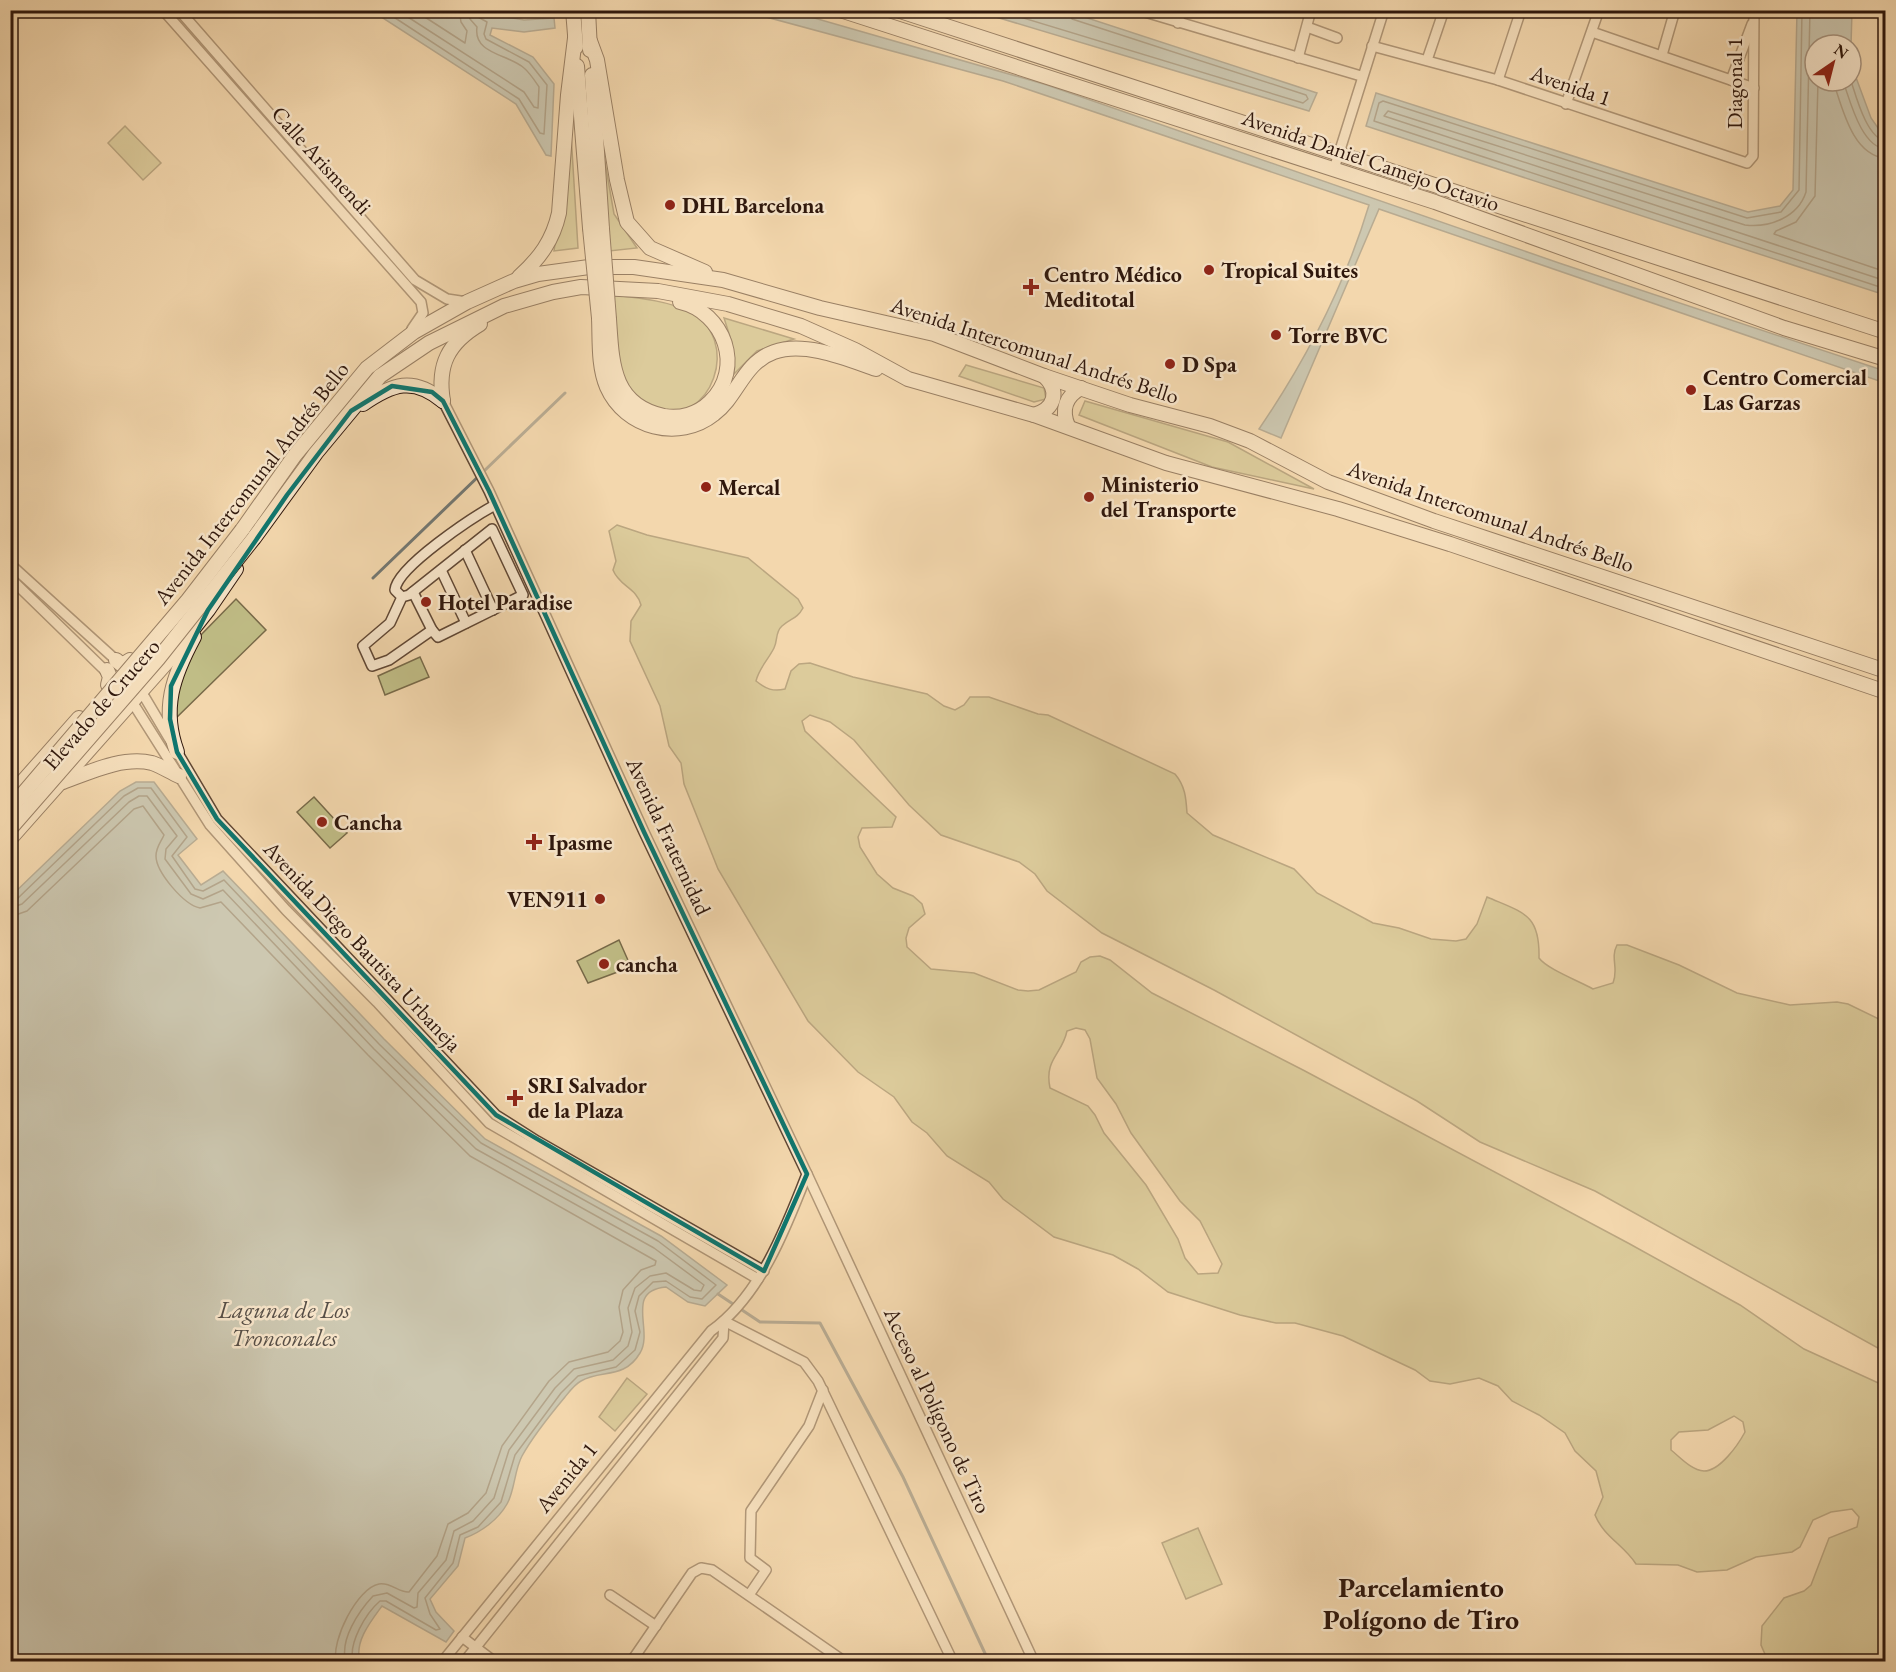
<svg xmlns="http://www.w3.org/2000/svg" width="1896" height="1672" font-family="'EB Garamond',serif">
<rect width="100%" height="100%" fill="#f3d7ad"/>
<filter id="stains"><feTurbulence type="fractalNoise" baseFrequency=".00333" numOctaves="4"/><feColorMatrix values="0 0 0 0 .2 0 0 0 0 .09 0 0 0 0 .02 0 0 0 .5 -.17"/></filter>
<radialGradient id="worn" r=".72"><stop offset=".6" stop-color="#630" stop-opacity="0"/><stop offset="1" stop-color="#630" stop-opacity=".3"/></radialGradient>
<g fill="#c0bd86" stroke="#786a49" stroke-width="1.5" fill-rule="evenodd">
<path d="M125,126L161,163L143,180L108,143Z"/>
<path d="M571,134L578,248L554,251Z"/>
<path d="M602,145L614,214L637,248L609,251Z"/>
<path d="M612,295C637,298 665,300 688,311C744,337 712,431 653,409C642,404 631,391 622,383Z"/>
<path d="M724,318L794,339L757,351L734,374L732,343Z"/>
<path d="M966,365L1044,388L1046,399L1034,402L959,376Z"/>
<path d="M1085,401L1228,442L1314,489L1212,467L1079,415Z"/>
<path d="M617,525L647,535L748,558L798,599L803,608C797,619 791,618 782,626C775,632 778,640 774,648C768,660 759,668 756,681C766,689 773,692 785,689L791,671L799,664L810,663L853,677L927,694L944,706L955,710L964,705L970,697H989L1038,714L1048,715L1175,774C1185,786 1186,797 1187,813L1213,835L1294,869L1317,893L1373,923L1399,928L1431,939L1456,941L1466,939L1477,924L1487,897C1524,913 1540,914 1539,958C1547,969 1579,981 1593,989L1613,983C1619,969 1610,958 1617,945H1627L1679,965L1737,993L1790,1005L1837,1002L1848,1004L1885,1022V1352L1595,1191L1480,1142L1417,1101L1214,990L1102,933L1047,891L1035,874L1019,862L941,835L909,805L854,740L830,722L810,715L802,721L805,731L896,817L892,827L862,828L858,837L860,847L877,874L893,888L913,896L922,904L925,914L909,928L906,938L907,947L931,969L974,973L1018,990L1028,991L1039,990L1076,972L1081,962L1090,957L1100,956L1110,960L1152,993L1303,1070L1628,1243L1740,1305L1804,1349L1885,1386V1661H1768L1761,1645L1762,1626L1784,1598L1804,1591L1811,1585L1829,1538L1857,1527L1859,1517L1852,1509L1831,1512L1813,1520L1800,1547L1792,1552L1756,1557L1727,1570L1697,1572L1678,1565L1636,1564C1624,1545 1604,1537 1595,1515L1603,1497L1596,1471L1575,1451L1565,1433L1539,1415L1512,1401L1498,1386L1479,1378L1450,1384L1430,1381L1415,1370L1343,1336L1295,1323H1276L1240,1315L1168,1292L1138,1269L1113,1255L1054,1237L1003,1199L989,1182L947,1156L927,1133L912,1122L894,1097L858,1072L808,1021L718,869L684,784L681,763L669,746L660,706L630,641L631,621L641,605C637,588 619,586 613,570L616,561L609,531ZM1076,1028L1085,1030L1090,1039L1097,1078L1116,1104L1131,1133L1180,1201L1200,1221L1222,1264L1218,1273L1198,1274L1185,1258L1178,1239L1146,1185L1104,1133L1095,1115L1088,1106L1050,1088C1044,1059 1062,1055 1067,1031ZM1734,1416L1743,1422L1745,1432C1738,1445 1720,1471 1704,1471C1691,1470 1680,1457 1671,1450V1440L1679,1432L1708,1430Z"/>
<path d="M236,599L266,630L175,719L174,687L197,639Z"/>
<path d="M420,657L429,677L385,695L378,676Z"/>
<path d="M314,797L347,833L330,848L297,812Z"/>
<path d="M619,940L631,967L588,983L577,961Z"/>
<path d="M627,1378L647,1394L615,1431L599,1417Z"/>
<path d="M1198,1528L1222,1584L1186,1599L1162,1543Z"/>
</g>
<g fill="#a0b7b5" stroke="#737771" stroke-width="1.5">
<path d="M471,11L524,20L554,18L555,28L524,32L492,28L490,35L533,57L554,84L551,156L546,155L516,104L372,11Z"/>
<path d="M744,11H790L1047,85L1559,263L1885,371V383L1379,209L1281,438L1259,429C1306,360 1345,285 1369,205L1003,81Z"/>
<path d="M976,11H1066L1317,93L1309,111Z"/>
<path d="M1797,11H1852L1851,45H1815V81H1851V64L1871,118L1885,138V295L1366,126L1376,93L1748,212L1780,206L1793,190Z"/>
<path d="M136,782H154L197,839L178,855L201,885L223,871L384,1039L485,1139L661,1236L727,1285L705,1306L688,1302L666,1287C624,1291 654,1330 640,1353C624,1380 601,1369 581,1381C575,1384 569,1392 565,1397C550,1415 533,1436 522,1456C514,1471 515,1490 507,1504C498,1520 481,1532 465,1538L458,1566L430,1599L436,1612L454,1631L446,1642L382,1606C371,1621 354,1642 360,1661H11V896L120,791Z"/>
</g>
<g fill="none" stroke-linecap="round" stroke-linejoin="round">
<g stroke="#686760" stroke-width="1.5">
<path d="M383,10L519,99L540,133L544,134L547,85L529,62L486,39L484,34L487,22L478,17L476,10"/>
<path d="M397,10L524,92L534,107L538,108L539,87C535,81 530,73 524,68C508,54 473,54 477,27L470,19L468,10"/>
<path d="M414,10L465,43L467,31L461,22L459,10"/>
<path d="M997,10L1303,103L1308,99L1306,95L1072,19L1068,10"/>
<path d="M1802,10L1799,190L1781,212L1747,218L1383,101L1379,103L1374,121L1886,289"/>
<path d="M1810,10L1806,192C1798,217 1770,228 1745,225L1388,111L1384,116L1886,281"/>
<path d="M1818,81L1815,196L1796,222L1776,231L1774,234L1886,272"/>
<path d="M1833,81C1842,106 1852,156 1886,158"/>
<path d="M1843,81C1850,100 1861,147 1886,149"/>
<path d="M1851,81C1856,96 1867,139 1886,141"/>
<path d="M10,900L17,899L124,796L138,788H151L187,837L172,856L195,889L203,891L224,880L379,1044L481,1143L658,1241L716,1285L702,1299L690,1297L666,1281L653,1282L639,1296L635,1311L640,1332L635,1350L616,1367L578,1376L561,1393L515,1455L501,1502L478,1527L460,1535L453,1563L425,1598L430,1614L440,1629L436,1630L386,1601H380C366,1613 348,1643 353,1662"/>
<path d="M10,908L22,904L129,802L139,796H147L177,836L166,849L165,859L191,894L203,899L223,890L374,1049L476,1149L654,1248L704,1285L701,1291L694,1290L666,1273L650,1276L635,1288L628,1308L632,1332L628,1346L613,1360L574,1369L555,1388L509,1450L494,1498L473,1521L454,1531L446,1560L418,1593L417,1607L414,1608L387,1593L373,1596C359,1611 339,1640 346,1662"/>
<path d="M10,917L27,911L134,809L143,806L164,835C161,842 156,847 156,856C156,872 184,905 200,908L221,902L368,1055L470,1156L656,1261L655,1265L641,1270L623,1290L619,1307L623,1332L620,1341L608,1352L569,1362L549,1381L502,1446L486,1493L468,1513L448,1524L437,1556L409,1592C399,1593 391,1582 379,1584C357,1588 331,1641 336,1662"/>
</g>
<g stroke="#737771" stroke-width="3">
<path d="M373,578L565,393"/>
<path d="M718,1294L760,1322L820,1323L903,1477L989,1662"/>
</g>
<g stroke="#604734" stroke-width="12">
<g id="minor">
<path d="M163,10L421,302L423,313L412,329"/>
<path d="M179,10L415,280L447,299L467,302"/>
<path d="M1138,10L1361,76"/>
<path d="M1178,23L1181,10"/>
<path d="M1307,27L1337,38"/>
<path d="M1592,32L1754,88"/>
<path d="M1372,46L1498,80L1747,163L1753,156L1754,10"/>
<path d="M1662,55L1675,10"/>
<path d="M1298,58L1311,10"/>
<path d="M1427,60L1444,10"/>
<path d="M1498,80L1521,10"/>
<path d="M1731,80L1752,24"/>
<path d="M1566,104L1599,10"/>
<path d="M1334,169L1384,10"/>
<path d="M465,550L493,610"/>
<path d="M10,564L117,661L141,691L217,819L496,1115L537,1141L764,1271"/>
<path d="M441,570L466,623"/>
<path d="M10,578L124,689L210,825L286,910L377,1002L489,1123L758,1279"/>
<path d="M413,592L432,630"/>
<path d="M402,597L390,623L363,646L372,666L389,660L432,630L438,637L523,595L492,529L409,595L402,597L395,590C397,567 473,517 495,505"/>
<path d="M807,1174L1034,1662"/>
<path d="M724,1321L804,1362L818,1381L953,1662"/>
<path d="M610,1595L656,1626"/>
<path d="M749,1595L766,1570L750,1558L751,1511L809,1426L823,1390"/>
<path d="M462,1637L495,1662"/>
<path d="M442,1662L711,1331C760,1296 786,1228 807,1174L644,832L489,491L443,401"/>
<path d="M464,1662L723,1338L724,1321"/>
<path d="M631,1662L692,1573L701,1568L712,1570L845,1662"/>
</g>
</g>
<g stroke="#2f170c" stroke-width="16">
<g id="secondary">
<path d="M573,10L576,47"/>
<path d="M588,10L590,50"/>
<path d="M840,10L1435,202L1784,328L1886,359"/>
<path d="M897,10L1886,332"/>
<path d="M590,41L597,60L617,180L627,222L650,248L705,272"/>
<path d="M577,66L590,228"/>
<path d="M592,75L602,229"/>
<path d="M519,277C540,258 553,240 559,213L568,95L575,38"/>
<path d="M599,318C600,340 598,366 607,387C625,428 679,442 714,414C738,396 743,363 774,352C805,341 847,359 876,369"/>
<path d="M609,319C612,363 612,405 664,416C680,419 698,414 710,402C745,368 724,312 680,302"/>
<path d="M443,401C437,365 448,343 480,324"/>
<path d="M363,404C392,384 413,376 443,401"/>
<path d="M1034,415C1055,409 1060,391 1044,376"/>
<path d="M1068,426C1061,410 1066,396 1081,388"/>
<path d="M242,530L295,455L367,368L414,332L467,302L514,281L538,274L589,267H634L723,280L820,308L934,334L1044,376L1130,405L1210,426L1250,441L1328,482L1434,521L1886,671"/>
<path d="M254,538L316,453L380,376L429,343L504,306L553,292L581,287L658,291L728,304L801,326L855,350L908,379L1034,415L1166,463L1338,509L1450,544L1886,692"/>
<path d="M116,660L122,665L130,660"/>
<path d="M107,670L110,677L108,685"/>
<path d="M177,752C161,709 173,676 194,637"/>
<path d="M63,782C90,772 123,756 152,763C161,766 170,772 179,776"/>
<path d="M10,796L79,718"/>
<path d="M10,839L167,662L208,610L236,569"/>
</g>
</g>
<use href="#minor" stroke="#f7e5ca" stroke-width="9"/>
<use href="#secondary" stroke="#f7e5ca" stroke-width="14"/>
<g stroke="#2f170c" stroke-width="16" stroke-linecap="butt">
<g id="secondary-bridge">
<path d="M590,228L599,318"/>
<path d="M602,229L609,319"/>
<path d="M10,809L188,600L242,530"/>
<path d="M10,829L158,659L254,538"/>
</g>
</g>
<use href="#secondary-bridge" stroke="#f7e5ca" stroke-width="14"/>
</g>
<path d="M0 0H1896V1672H0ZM392,386L432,392L443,401L489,491L644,832L807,1174L764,1271L496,1115L217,819L177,752L170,719L171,686L208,610L287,495L351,411Z" fill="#f3d7ad" fill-opacity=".55" fill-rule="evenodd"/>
<path fill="none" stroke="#0f766e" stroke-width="4.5" stroke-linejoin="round" d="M392,386L432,392L443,401L489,491L644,832L807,1174L764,1271L496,1115L217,819L177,752L170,719L171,686L208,610L287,495L351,411Z"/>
<g fill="#8f2418" stroke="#f7e5ca" stroke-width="2">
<circle cx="670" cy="205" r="6"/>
<circle cx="1209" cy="270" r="6"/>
<path d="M1028 278h6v6h6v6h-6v6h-6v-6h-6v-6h6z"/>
<circle cx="1276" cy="335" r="6"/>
<circle cx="1170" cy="364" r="6"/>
<circle cx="1691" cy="390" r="6"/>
<circle cx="706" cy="487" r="6"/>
<circle cx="1089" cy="497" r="6"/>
<circle cx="426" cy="602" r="6"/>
<circle cx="322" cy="822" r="6"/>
<path d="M531 833h6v6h6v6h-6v6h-6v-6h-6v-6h6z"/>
<circle cx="600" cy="899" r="6"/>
<circle cx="604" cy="964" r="6"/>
<path d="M512 1089h6v6h6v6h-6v6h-6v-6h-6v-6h6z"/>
</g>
<g text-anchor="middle" stroke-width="5" stroke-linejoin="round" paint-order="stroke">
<g font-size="22" fill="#2f170c" stroke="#f7e5ca">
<text transform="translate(1734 83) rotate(-90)" y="8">Diagonal 1</text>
<text transform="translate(1571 85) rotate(19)" y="8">Avenida 1</text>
<text transform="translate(322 160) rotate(48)" y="8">Calle Arismendi</text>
<text transform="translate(1371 160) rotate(19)" y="8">Avenida Daniel Camejo Octavio</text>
<text transform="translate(1035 350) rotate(18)" y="8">Avenida Intercomunal Andrés Bello</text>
<text transform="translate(251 483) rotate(-52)" y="8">Avenida Intercomunal Andrés Bello</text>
<text transform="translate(1491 516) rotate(19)" y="8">Avenida Intercomunal Andrés Bello</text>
<text transform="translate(101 704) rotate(-49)" y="8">Elevado de Crucero</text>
<text transform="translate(669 836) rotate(65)" y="8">Avenida Fraternidad</text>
<text transform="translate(363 946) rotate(47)" y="8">Avenida Diego Bautista Urbaneja</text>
<text transform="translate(938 1410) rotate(65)" y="8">Acceso al Polígono de Tiro</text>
<text transform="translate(566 1477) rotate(-51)" y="8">Avenida 1</text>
</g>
<g font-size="22" font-weight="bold" fill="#2f170c" stroke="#f7e5ca" text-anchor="start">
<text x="682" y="213">DHL Barcelona</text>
<text x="1221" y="278">Tropical Suites</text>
<text x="1044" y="282">Centro Médico<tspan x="1044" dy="25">Meditotal</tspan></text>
<text x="1288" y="343">Torre BVC</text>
<text x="1182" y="372">D Spa</text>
<text x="1703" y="385">Centro Comercial<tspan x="1703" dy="25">Las Garzas</tspan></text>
<text x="1101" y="492">Ministerio<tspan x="1101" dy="25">del Transporte</tspan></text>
<text x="718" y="495">Mercal</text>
<text x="438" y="610">Hotel Paradise</text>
<text x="334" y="830">Cancha</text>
<text x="548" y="850">Ipasme</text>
<text x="588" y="907" text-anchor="end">VEN911</text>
<text x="616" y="972">cancha</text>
<text x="528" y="1093">SRI Salvador<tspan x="528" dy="25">de la Plaza</tspan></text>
</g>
<g font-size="24" font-style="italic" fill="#574f47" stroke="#f7e5ca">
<text x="284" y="1318">Laguna de Los<tspan x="284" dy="28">Tronconales</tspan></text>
</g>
<g font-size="28" font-weight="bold" fill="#2f170c" stroke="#f7e5ca">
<text x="1421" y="1597">Parcelamiento<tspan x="1421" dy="32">Polígono de Tiro</tspan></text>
</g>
</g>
<rect width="1896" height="1672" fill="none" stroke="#f3d7ad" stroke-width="36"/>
<rect x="12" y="12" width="1872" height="1648" fill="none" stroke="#2f170c" stroke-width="3"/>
<rect x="18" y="18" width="1860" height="1636" fill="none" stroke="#2f170c" stroke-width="1.5"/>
<g transform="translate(1833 63) rotate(35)"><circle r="28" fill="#f7e5ca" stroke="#a7937e" stroke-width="1.5"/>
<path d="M0-4.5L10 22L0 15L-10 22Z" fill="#8f2418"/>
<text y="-9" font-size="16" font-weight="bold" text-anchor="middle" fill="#2f170c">N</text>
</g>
<rect width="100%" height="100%" filter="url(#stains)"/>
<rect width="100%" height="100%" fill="url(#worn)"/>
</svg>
